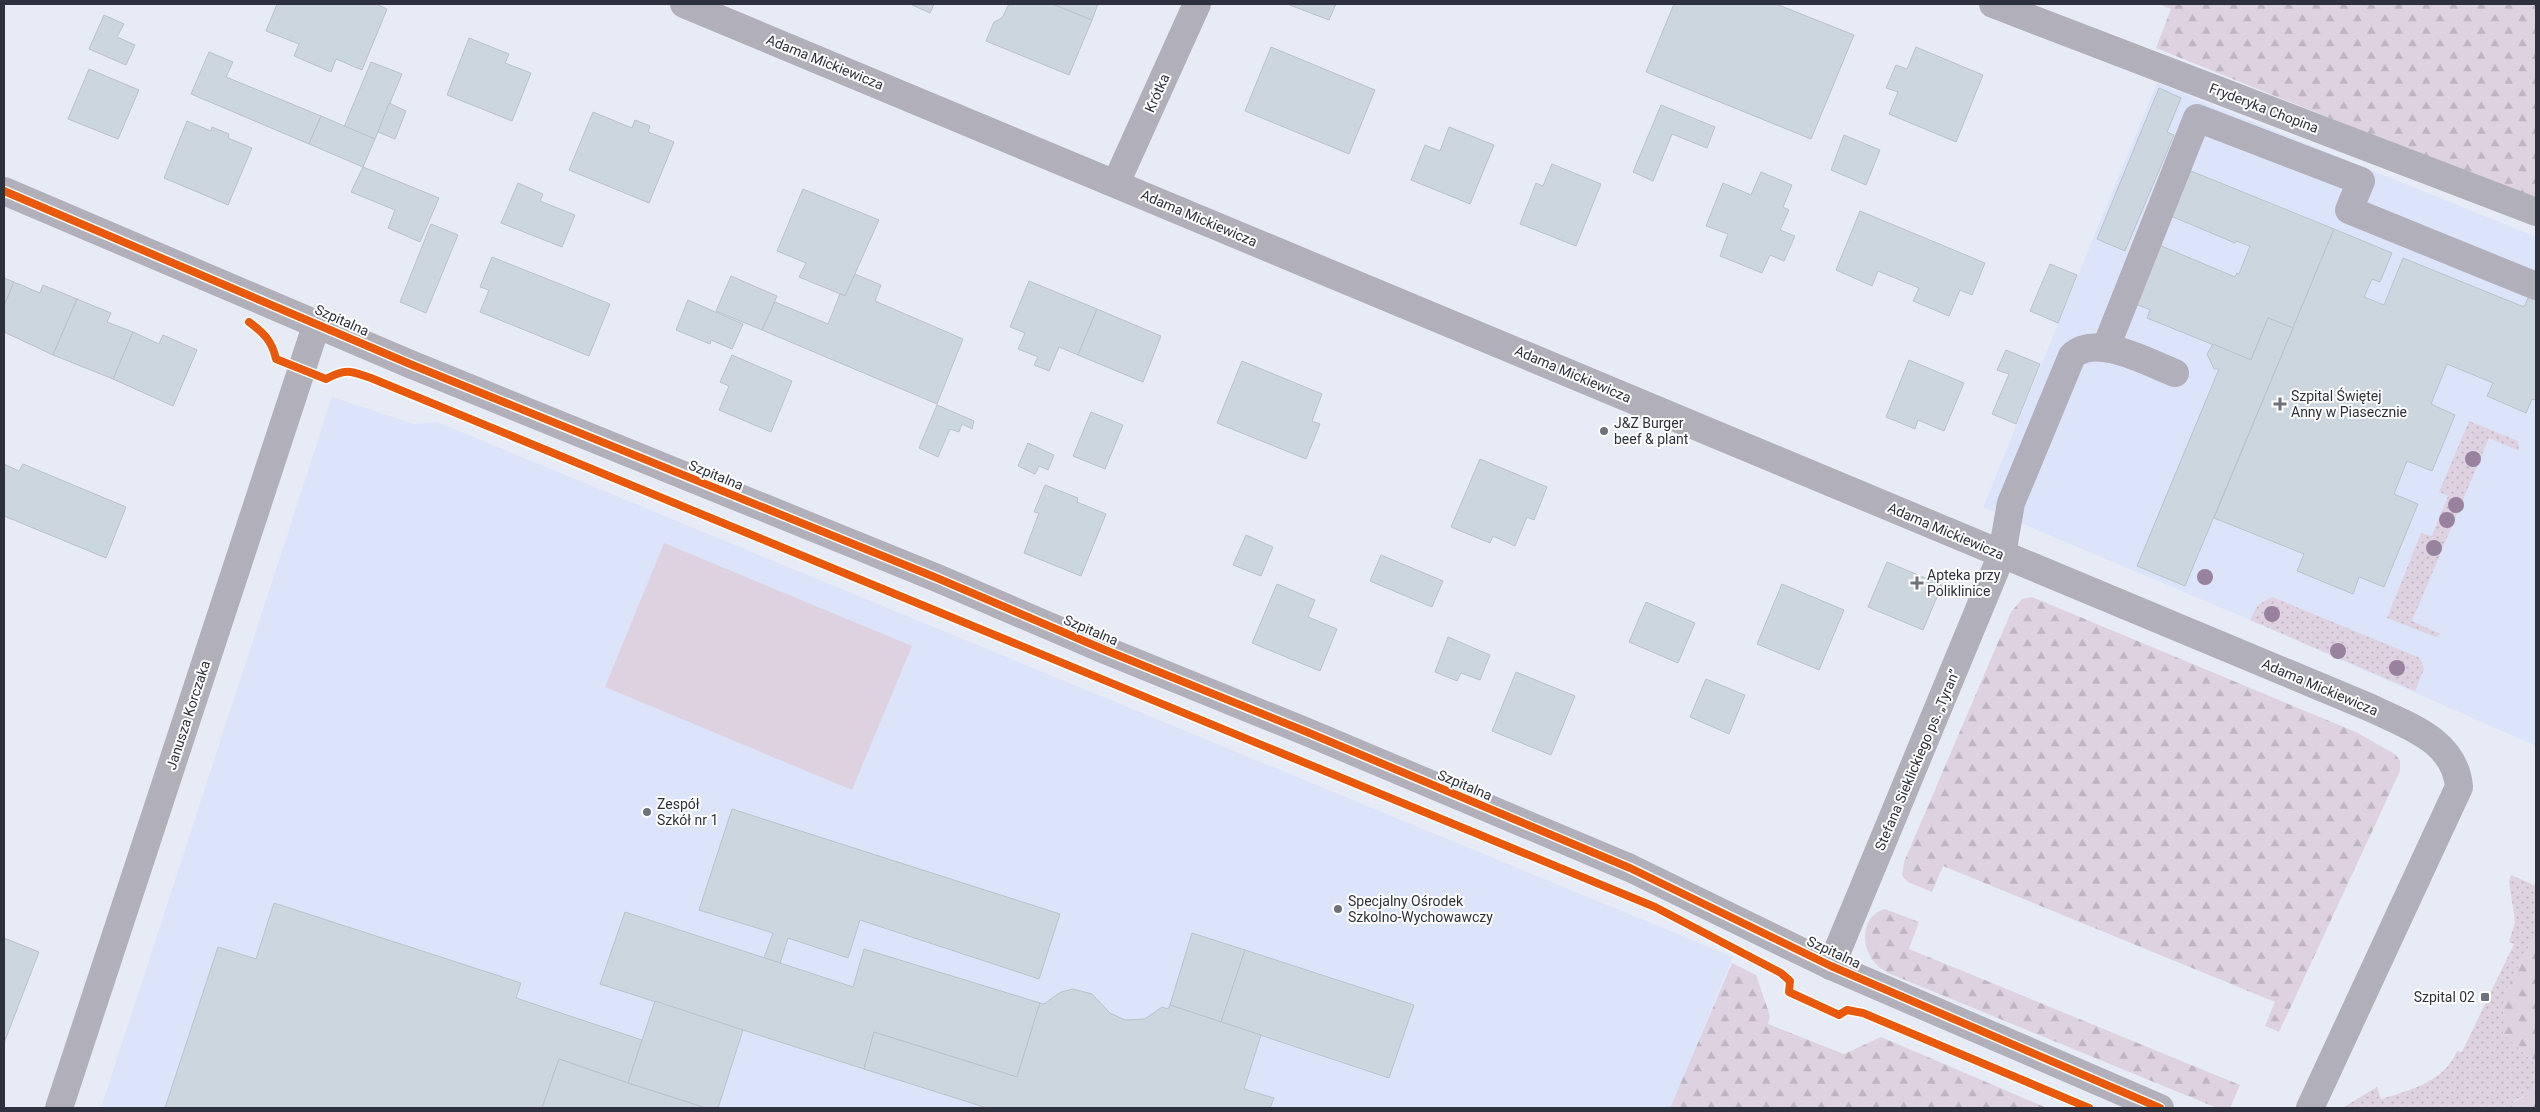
<svg xmlns="http://www.w3.org/2000/svg" width="2540" height="1112" font-family="Roboto,sans-serif">
<defs>
<pattern id="grass-dots" width="8" height="8" patternUnits="userSpaceOnUse" patternTransform="scale(1.25)"><rect width="8" height="8" fill="#ded2e1"/><path d="M2 2h.1M6 6h.1" fill="none" stroke="#bfb5c2" stroke-width="1.8" stroke-linecap="round"/></pattern>
<pattern id="forest-firs" width="22" height="20" patternUnits="userSpaceOnUse" patternTransform="scale(1.25)"><rect width="22" height="20" fill="#ded2e1"/><path d="M5 1l3.5 6h-7zM16 11l3.5 6h-7z" fill="#bfb5c2"/></pattern>
</defs>
<rect width="100%" height="100%" fill="#e7ebf5"/>
<g fill="#dbe4f9">
<path d="M2157,83L2536,237V746L2250,620L1983,507Z"/>
<path d="M332,397L414,424L437,422L1733,957L1670,1108H101Z"/>
</g>
<g fill="url(#grass-dots)">
<path d="M2469,421L2518,441L2519,451L2489,438L2412,621L2441,634L2436,637L2387,618L2421,533L2432,536L2448,496L2439,492Z"/>
<path d="M2272,597L2420,658L2424,669L2415,691L2250,620L2258,605Z"/>
<path d="M2511,875L2536,886V933L2503,996V1033L2536,1065V1080L2532,1092L2514,1101L2509,1108H2342L2377,1087L2381,1099C2411,1090 2444,1082 2457,1051L2462,1052L2514,944L2509,942L2515,922L2509,881Z"/>
</g>
<g fill="url(#forest-firs)">
<path d="M2159,4H2536V201L2156,48L2171,9Z"/>
<path d="M2032,597L2358,733L2396,755L2400,761V771L2279,1032L2265,1026L2275,1002L1943,866L1932,892L1908,882L1902,875L1904,862L2011,612L2022,599Z"/>
<path d="M1885,909L1919,922L1909,949L2240,1085L2230,1108H2217L1888,973C1884,970 1878,967 1875,963C1860,946 1861,915 1885,909Z"/>
<path d="M2536,933V1065L2503,1033V996Z"/>
<path d="M1732,963L1756,975L1770,1016L1768,1024L1844,1054L1881,1037L2047,1108H1670Z"/>
<path d="M2536,1080V1108H2509L2514,1102L2532,1092Z"/>
</g>
<path fill="#ded2e1" d="M664,543L912,646L852,790L605,687Z"/>
<g fill="#ccd6df" stroke="#bac1ca">
<path d="M277,4H376L387,9L362,70L336,59L331,72L294,56L299,44L266,31Z"/>
<path d="M910,4H934L930,13Z"/>
<path d="M1009,4H1053L1092,20L1069,75L986,41L994,22L1002,18Z"/>
<path d="M1053,4H1098L1092,20Z"/>
<path d="M1287,4H1336L1329,20Z"/>
<path d="M1674,4H1776L1854,35L1811,139L1646,72Z"/>
<path d="M104,15L124,24L117,37L135,45L126,65L89,49Z"/>
<path d="M469,38L509,54L505,63L531,73L512,121L447,95Z"/>
<path d="M1271,47L1375,90L1349,154L1245,111Z"/>
<path d="M1916,47L1983,75L1956,142L1889,114L1898,92L1886,88L1896,65L1907,69Z"/>
<path d="M209,52L233,62L226,77L321,116L309,144L191,94Z"/>
<path d="M371,62L402,74L375,139L344,127Z"/>
<path d="M89,69L139,90L118,139L68,119Z"/>
<path d="M2159,88L2181,98L2167,132L2174,135L2125,251L2097,239Z"/>
<path d="M389,103L406,111L395,139L378,132Z"/>
<path d="M1661,105L1715,127L1707,148L1672,134L1653,181L1633,172Z"/>
<path d="M593,112L632,128L635,120L650,126L648,132L674,142L649,203L569,170Z"/>
<path d="M321,116L375,139L363,167L309,144Z"/>
<path d="M187,121L211,131L212,127L229,134L228,138L252,148L228,205L164,178Z"/>
<path d="M1449,127L1494,145L1470,204L1411,180L1425,145L1440,151Z"/>
<path d="M1844,135L1880,150L1866,185L1831,170Z"/>
<path d="M1552,164L1601,184L1576,246L1520,224L1536,183L1543,186Z"/>
<path d="M363,167L439,198L420,242L388,228L395,210L351,192Z"/>
<path d="M2191,171L2334,229L2293,328L2268,318L2251,360L2147,318L2150,310L2136,304L2159,245L2235,277L2237,273L2239,274L2250,246L2236,241L2235,243L2171,216Z"/>
<path d="M1761,172L1792,185L1783,207L1789,210L1780,230L1795,236L1784,261L1770,255L1762,273L1720,256L1728,234L1706,226L1723,183L1751,195Z"/>
<path d="M518,183L543,194L540,201L575,215L562,247L501,223Z"/>
<path d="M803,189L879,220L845,296L799,277L806,263L777,251Z"/>
<path d="M1860,211L1985,263L1972,295L1960,290L1949,316L1913,301L1919,288L1878,271L1872,286L1836,270Z"/>
<path d="M431,224L458,235L426,313L400,302Z"/>
<path d="M2334,229L2392,253L2380,282L2372,279L2364,297L2384,305L2403,258L2524,307L2530,294L2536,296V400L2532,399L2526,413L2487,396L2493,383L2447,364L2431,404L2455,415L2432,471L2407,461L2394,494L2418,504L2384,587L2359,577L2353,594L2297,571L2304,554L2214,518Z"/>
<path d="M492,257L610,304L589,356L480,312L489,290L480,287Z"/>
<path d="M2050,264L2077,275L2058,323L2030,311Z"/>
<path d="M855,274L881,285L875,301L963,339L937,404L762,330L775,302L828,324L840,294L845,296Z"/>
<path d="M731,276L777,296L762,330L716,311Z"/>
<path d="M4,278L14,282L4,306Z"/>
<path d="M1029,281L1097,309L1078,355L1059,347L1049,371L1034,365L1038,357L1018,349L1025,333L1010,327Z"/>
<path d="M14,282L40,293L43,285L77,299L53,355L4,332V306Z"/>
<path d="M77,299L111,313L107,322L133,332L113,379L53,355Z"/>
<path d="M688,300L743,324L732,349L711,340L710,344L676,330Z"/>
<path d="M1097,309L1161,336L1143,382L1078,355Z"/>
<path d="M2268,318L2293,328L2185,586L2137,566L2219,369H2214L2207,354L2213,344L2251,360Z"/>
<path d="M133,332L159,344L163,335L197,350L173,406L113,379Z"/>
<path d="M2006,350L2040,364L2016,424L1992,414L2009,374L1997,370Z"/>
<path d="M732,355L792,381L771,432L719,410L729,386L720,382Z"/>
<path d="M1909,360L1964,383L1944,431L1918,420L1915,429L1886,417Z"/>
<path d="M1242,361L1322,394L1312,421L1320,424L1306,459L1217,423Z"/>
<path d="M937,405L974,421L972,429L962,424L959,432L950,429L938,457L919,448Z"/>
<path d="M1091,412L1123,425L1105,469L1073,456Z"/>
<path d="M1028,443L1054,455L1048,470L1039,466L1035,474L1018,466Z"/>
<path d="M1480,459L1547,487L1534,520L1527,517L1515,546L1493,536L1490,543L1451,527Z"/>
<path d="M4,464L19,471L23,464L126,507L106,558L4,516Z"/>
<path d="M1045,485L1078,498L1077,502L1106,514L1081,576L1024,553L1039,513L1034,512Z"/>
<path d="M1246,535L1273,547L1261,576L1233,565Z"/>
<path d="M1381,555L1443,581L1432,607L1370,581Z"/>
<path d="M1887,562L1942,585L1923,630L1868,607Z"/>
<path d="M1277,584L1315,600L1308,617L1337,629L1320,671L1252,643Z"/>
<path d="M1782,584L1844,610L1819,670L1757,644Z"/>
<path d="M1646,602L1695,623L1678,663L1629,642Z"/>
<path d="M1448,637L1490,655L1480,680L1461,673L1457,681L1435,672Z"/>
<path d="M1516,672L1575,696L1551,755L1492,731Z"/>
<path d="M1706,679L1745,695L1729,734L1690,717Z"/>
<path d="M732,809L1060,914L1039,979L860,920L848,958L788,938L780,963L764,958L773,933L699,910Z"/>
<path d="M274,903L521,983L516,998L642,1040L628,1083L559,1059L542,1108H165L218,947L256,959Z"/>
<path d="M625,912L853,987L864,949L1040,1003L1017,1077L874,1032L864,1069L600,984Z"/>
<path d="M1192,933L1245,950L1221,1022L1170,1005Z"/>
<path d="M4,938L39,952L4,1043Z"/>
<path d="M1245,950L1414,1005L1389,1078L1221,1022Z"/>
<path d="M1073,989L1092,994L1110,1013L1125,1020L1145,1019L1162,1007L1168,1009L1170,1005L1261,1035L1244,1089L1274,1098L1270,1108H987L864,1069L874,1032L1017,1077L1040,1003L1044,1004L1061,992Z"/>
<path d="M655,1001L743,1030L718,1108H706L628,1083Z"/>
<path d="M559,1059L628,1083L706,1108H542Z"/>
</g>
<g fill="none" stroke-linecap="round" stroke-linejoin="round">
<g stroke="#b1afba" stroke-width="28">
<path d="M684,4L2371,708C2408,726 2455,740 2459,787L2310,1108"/>
<path d="M1993,4L2536,212"/>
<path d="M1116,183L1197,4"/>
<path d="M4,191L410,364L937,578L1105,650L1307,732L1630,868L1831,966L2160,1108"/>
<path d="M2106,347L2197,118L2361,181L2349,210L2536,286"/>
<path d="M1831,966L2002,554L2011,503L2072,356C2096,333 2149,363 2175,373"/>
<path d="M59,1108L317,323"/>
</g>
<g stroke="#fff" stroke-width="11">
<g id="cycleway">
<path d="M4,191L410,364L937,578L1105,650L1307,732L1630,868L1831,966L2160,1108"/>
<path d="M249,322C264,333 272,341 276,359L326,379C346,368 351,371 371,378L1655,907L1781,973L1790,981L1789,992L1839,1015L1847,1010L1863,1013L2089,1108"/>
</g>
</g>
<use href="#cycleway" stroke="#e8590c" stroke-width="8"/>
</g>
<g fill="#99829d">
<circle cx="2473" cy="459" r="8"/>
<circle cx="2456" cy="505" r="8"/>
<circle cx="2447" cy="520" r="8"/>
<circle cx="2434" cy="548" r="8"/>
<circle cx="2205" cy="577" r="8"/>
<circle cx="2272" cy="614" r="8"/>
<circle cx="2338" cy="651" r="8"/>
<circle cx="2397" cy="668" r="8"/>
</g>
<g fill="#6e727d" stroke="#fff" stroke-width="2">
<path d="M2277.5 396.5h5v5h5v5h-5v5h-5v-5h-5v-5h5z"/>
<circle cx="1604" cy="431" r="5"/>
<path d="M1914.5 575.5h5v5h5v5h-5v5h-5v-5h-5v-5h5z"/>
<circle cx="647" cy="812" r="5"/>
<circle cx="1338" cy="909" r="5"/>
<rect x="2480" y="992" width="10" height="10" rx="2.5"/>
</g>
<g text-anchor="middle" stroke-width="4" stroke-linejoin="round" paint-order="stroke">
<g font-size="14" fill="#2d313d" stroke="#fff">
<text transform="translate(825 62) rotate(22)" y="5">Adama Mickiewicza</text>
<text transform="translate(1157 93) rotate(-66)" y="5">Krótka</text>
<text transform="translate(2264 108) rotate(21)" y="5">Fryderyka Chopina</text>
<text transform="translate(1199 218) rotate(23)" y="5">Adama Mickiewicza</text>
<text transform="translate(342 320) rotate(24)" y="5">Szpitalna</text>
<text transform="translate(1573 374) rotate(23)" y="5">Adama Mickiewicza</text>
<text transform="translate(716 475) rotate(22)" y="5">Szpitalna</text>
<text transform="translate(1946 531) rotate(23)" y="5">Adama Mickiewicza</text>
<text transform="translate(1091 630) rotate(23)" y="5">Szpitalna</text>
<text transform="translate(2320 687) rotate(23)" y="5">Adama Mickiewicza</text>
<text transform="translate(188 715) rotate(-72)" y="5">Janusza Korczaka</text>
<text transform="translate(1917 760) rotate(-67)" y="5">Stefana Sieklickiego ps. „Tyran”</text>
<text transform="translate(1465 785) rotate(23)" y="5">Szpitalna</text>
<text transform="translate(1834 952) rotate(25)" y="5">Szpitalna</text>
</g>
<g font-size="14" fill="#2d313d" stroke="#fff" text-anchor="start">
<text x="2291" y="401">Szpital Świętej<tspan x="2291" dy="16">Anny w Piasecznie</tspan></text>
<text x="1614" y="428">J&amp;Z Burger<tspan x="1614" dy="16">beef &amp; plant</tspan></text>
<text x="1927" y="580">Apteka przy<tspan x="1927" dy="16">Poliklinice</tspan></text>
<text x="657" y="809">Zespół<tspan x="657" dy="16">Szkół nr 1</tspan></text>
<text x="1348" y="906">Specjalny Ośrodek<tspan x="1348" dy="16">Szkolno-Wychowawczy</tspan></text>
<text x="2475" y="1002" text-anchor="end">Szpital 02</text>
</g>
</g>
<rect width="2540" height="1112" fill="none" stroke="#2d313d" stroke-width="10"/>
</svg>
